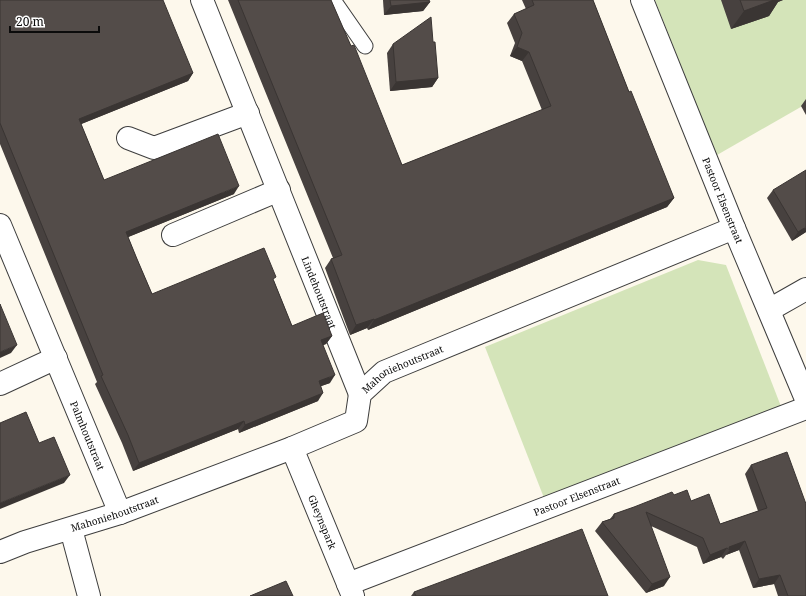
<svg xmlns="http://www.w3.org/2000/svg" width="806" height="596" font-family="'Noto Serif',serif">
<rect width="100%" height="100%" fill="#fdf8ec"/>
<g fill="#d4e4b9">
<path d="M655,0H806V104L717,155L703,122Z"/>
<path d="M698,260L726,265L782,409L546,503L485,347Z"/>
</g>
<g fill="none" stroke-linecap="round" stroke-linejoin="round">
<g stroke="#3e3e3e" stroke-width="17">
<path id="lane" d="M333,0L365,46"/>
</g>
<g stroke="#3e3e3e" stroke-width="24">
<g id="street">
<path id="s1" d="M202,0L360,394"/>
<path id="s2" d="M642,0L734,228L806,399"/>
<path d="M128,138L154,148L248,113"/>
<path id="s3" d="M0,225L120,513"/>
<path d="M173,235L279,190"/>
<path d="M769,310L806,289"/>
<path d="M0,384L56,358"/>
<path id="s4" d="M292,448L353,596"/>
<path d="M71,529L89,596"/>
<path id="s5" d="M0,552L25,542L120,513L292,448L356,421L360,394L384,372L734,228"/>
<path id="s6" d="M348,584L806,408"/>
</g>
</g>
<use href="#lane" stroke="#fff" stroke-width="15"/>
<use href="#street" stroke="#fff" stroke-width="22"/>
</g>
<g fill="#47413f">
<path d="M0,0L193,73L188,81L81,124L104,180L234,194L128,237L137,259L152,294L274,281L292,326L332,336L326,344L323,345L330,383L321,386L318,401L239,433L238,429L133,471L122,443L95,384L97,382L0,144Z"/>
<path d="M228,0H331L402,165L542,110L522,61L510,56L515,43L507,23L514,14L526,9L522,0H593L629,92L674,198L667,207L368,330L367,328L350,335L325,268L331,259L333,258Z"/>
<path d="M383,0H429L430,2L423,11L384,15Z"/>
<path d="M721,0H783L778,2L769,16L731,29Z"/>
<path d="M433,42L438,78L432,87L390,91L387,53L393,44Z"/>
<path d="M806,99V115L801,106Z"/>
<path d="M773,190L806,232L792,241L767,198Z"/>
<path d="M751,465L806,596H778L774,584L753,588L739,550L726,555L723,559L721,557L703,564L697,547L651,526L664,586L646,593L595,531L602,522L610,519L614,514L674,495L691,501L720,524L758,511L745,474Z"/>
<path d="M414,592L608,596H411Z"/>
</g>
<g fill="#3a3533">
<path d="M770,0H783L778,2L769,16L731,29L744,11Z"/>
<path d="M430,2L423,11L384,15L391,6Z"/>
<path d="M517,47L529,52L522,61L510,56Z"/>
<path d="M193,73L188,81L74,127L79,119Z"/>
<path d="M438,78L432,87L390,91L396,82Z"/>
<path d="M239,186L234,194L121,240L126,232Z"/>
<path d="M674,198L667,207L368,330L374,320Z"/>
<path d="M806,227V232L792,241L798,232Z"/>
<path d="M374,319L367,328L350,335L356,325Z"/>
<path d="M332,336L326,344L316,348L321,340Z"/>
<path d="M17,345L11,353L0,358V352Z"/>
<path d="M335,375L330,383L313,389L319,381Z"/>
<path d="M323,393L318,401L239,433L245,425Z"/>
<path d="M244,421L238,429L133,471L139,463Z"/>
<path d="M70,475L64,483L0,509V503Z"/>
<path d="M745,541L739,550L726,555L730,550L729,547Z"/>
<path d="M727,548L721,557L703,564L710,555Z"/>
<path d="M780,575L774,584L753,588L759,579Z"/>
<path d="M670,577L664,586L646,593L652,584Z"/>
</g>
<g fill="#534c49" stroke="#3a3533">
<path d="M0,0H163L193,73L79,119L104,180L218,134L239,186L126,232L137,259L152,294L264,248L276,277L273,279L292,326L323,313L332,336L321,340L335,375L319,381L323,393L245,425L244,421L139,463L128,435L101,376L103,375L0,123Z"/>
<path d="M238,0H331L351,46L354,45L402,165L551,106L529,52L517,47L522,33L514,14L534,5L532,0H593L629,92L631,91L674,198L374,320V319L356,325L331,259L342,255Z"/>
<path d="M390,0H429L430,2L391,6Z"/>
<path d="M740,0H774L744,11Z"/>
<path d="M431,17L433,42H435L438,78L396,82L393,44Z"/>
<path d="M806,170V227L798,232L773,190Z"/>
<path d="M0,304L17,345L0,352Z"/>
<path d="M26,412L39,443L54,437L70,475L0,503V423Z"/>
<path d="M787,452L806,504V596H788L780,575L759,579L745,541L729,547L730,550L727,548L710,555L703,538L646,512L670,577L652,584L602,522L614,518V514L634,507L672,492L674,495L687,490L691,501L709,494L720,524L767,508L751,465Z"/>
<path d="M582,529L608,596H416L414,592Z"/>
<path d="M286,581L293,596H250Z"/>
</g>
<g text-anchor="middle" stroke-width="4" stroke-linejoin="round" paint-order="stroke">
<g font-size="10" fill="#0b0b0b" stroke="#fff">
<text dy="4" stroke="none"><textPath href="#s2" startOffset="216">Pastoor Elsenstraat</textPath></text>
<text dy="4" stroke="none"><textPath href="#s1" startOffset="315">Lindehoutstraat</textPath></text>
<text dy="4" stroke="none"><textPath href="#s5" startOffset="457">Mahoniehoutstraat</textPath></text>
<text dy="4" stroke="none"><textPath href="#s3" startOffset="228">Palmhoutstraat</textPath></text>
<text dy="4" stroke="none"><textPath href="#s6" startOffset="245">Pastoor Elsenstraat</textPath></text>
<text dy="4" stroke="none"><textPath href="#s5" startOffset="121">Mahoniehoutstraat</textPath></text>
<text dy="4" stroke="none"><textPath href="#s4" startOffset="80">Gheynspark</textPath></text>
</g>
</g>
<path d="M10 26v6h89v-6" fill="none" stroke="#0b0b0b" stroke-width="2"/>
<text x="16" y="26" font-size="12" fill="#0b0b0b" stroke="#ffffff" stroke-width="3" paint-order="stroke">20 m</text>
</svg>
